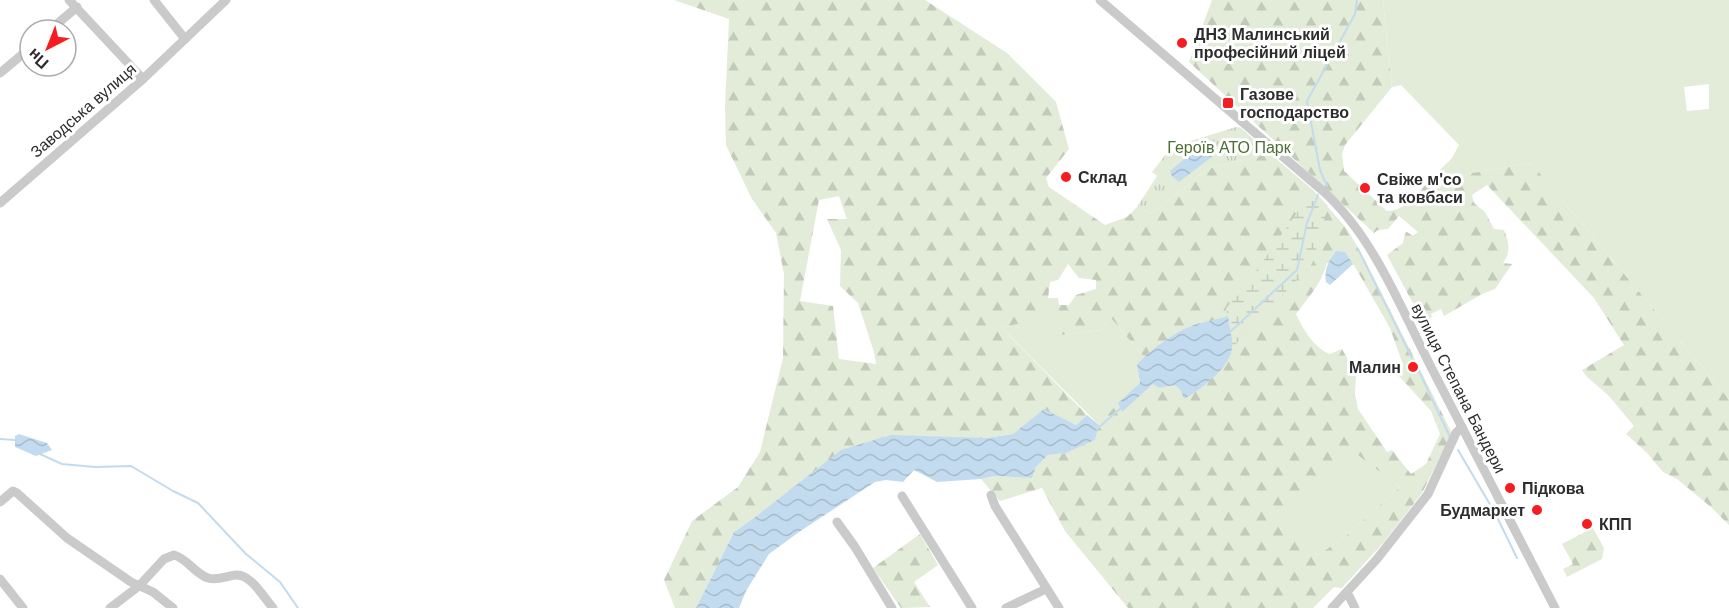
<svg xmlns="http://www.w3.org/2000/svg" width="1729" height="608" font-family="Arial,sans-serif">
<defs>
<pattern id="forest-firs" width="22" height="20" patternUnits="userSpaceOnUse" patternTransform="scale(1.5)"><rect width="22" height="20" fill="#e2ecd8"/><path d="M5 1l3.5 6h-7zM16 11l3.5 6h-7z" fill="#c2cbba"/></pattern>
<pattern id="wetland-marsh" width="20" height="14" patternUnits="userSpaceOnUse" patternTransform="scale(1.5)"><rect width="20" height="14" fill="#e2ecd8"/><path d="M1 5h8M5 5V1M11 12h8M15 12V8" fill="none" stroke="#c2cbba"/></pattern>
<pattern id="park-tufts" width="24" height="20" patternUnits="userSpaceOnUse" patternTransform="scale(1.5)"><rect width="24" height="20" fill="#e2ecd8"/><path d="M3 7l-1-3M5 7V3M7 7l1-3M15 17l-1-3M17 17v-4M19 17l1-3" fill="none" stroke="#c2cbba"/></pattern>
<pattern id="water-waves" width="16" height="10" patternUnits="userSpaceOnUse" patternTransform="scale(1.5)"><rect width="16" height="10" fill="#c2dbee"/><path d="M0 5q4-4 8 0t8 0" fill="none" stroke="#a7bccc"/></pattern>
</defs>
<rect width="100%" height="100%" fill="#fff"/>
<g fill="#e2ecd8" fill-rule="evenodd">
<path d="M1383,0H1729V399L1531,163L1462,175L1448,188L1429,181L1452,158L1459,145L1401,85L1392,87ZM1709,84V109L1687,111L1684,87Z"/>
<path d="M1047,315L1062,335L1101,330L1111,318L1144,357L1137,365L1140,383L1099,425L1002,328Z"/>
<path d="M1354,451L1400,487L1345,537L1318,555L1279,514Z"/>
</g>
<g fill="url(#forest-firs)" fill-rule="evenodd">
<path d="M674,0H925L1007,53L1056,102L1069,149L1046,178L1049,187L1105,225L1127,217L1137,207L1138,211H1144L1151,214L1208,169L1269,153L1313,190L1347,229L1364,258L1452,433L1422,493L1384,542L1342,588L1334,587L1313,608H1128L1065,531L1042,488L1000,501L981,479L994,476L1032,478L1036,467L1048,455L1066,453L1095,440L1099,425L1118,403L1122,411L1153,384L1159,388L1175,385L1181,391L1228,317L1190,326L1164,342L1144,357L1111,318L1101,330L1062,335L1047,316L1002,328L1087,415L1076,425L1044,410L1013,434L986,438L758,515L734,532L696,608H675L664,580L692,521L738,487L760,452L783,358L784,274L776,233L752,199L726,145L725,106L729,19ZM839,196L847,219H827L841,250L840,286L858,303L874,352L876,364L839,359L833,306L800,301L819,200ZM1327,263L1354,265L1390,328L1403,365L1398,375L1431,411L1440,434L1426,464L1411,474L1392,450L1387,452L1358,409L1355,394L1356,374L1342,349L1330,354C1314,348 1303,329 1296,314C1308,298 1322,283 1327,263ZM1068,264L1079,278L1096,280V289L1076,295L1069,305H1059L1058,298H1048L1050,282L1058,280ZM1354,452L1400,487L1345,537L1318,555L1280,514Z"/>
<path d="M1212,0H1383L1392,87L1345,145L1342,154L1344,171L1387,211C1406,211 1417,193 1429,181L1448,188L1461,175L1531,163L1729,399V525L1712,508L1677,479L1663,472L1646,452L1626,434L1634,426L1609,396L1587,377L1582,370L1624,345L1594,298L1487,185L1472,195L1474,203L1485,212L1494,229L1504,230C1509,242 1511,252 1503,263L1512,264L1495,289L1482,294L1444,316L1441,309L1431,314L1432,317L1423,322L1387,255L1403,243L1405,232H1407L1413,236L1418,232L1399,216L1388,229L1378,230L1374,233L1189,62Z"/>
<path d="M1593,528L1604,548L1602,559L1567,577L1563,569L1573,564L1562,544Z"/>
<path d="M920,534L938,565L914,582L930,607L901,608L873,568Z"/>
</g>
<path fill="url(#wetland-marsh)" d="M1313,190L1328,206L1312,264L1233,347L1226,308L1244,288Z"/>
<path fill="url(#park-tufts)" d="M1236,127L1241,128L1269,153L1208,169L1151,214L1144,211L1138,212L1137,207L1157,176L1152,172L1167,153L1178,145Z"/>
<g fill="url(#water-waves)">
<path d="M1201,145L1207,147L1213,156L1179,182L1172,176L1170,171Z"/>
<path d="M1336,251L1345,252L1353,264L1330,285L1326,282C1324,269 1328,262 1336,251Z"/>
<path d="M1228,316C1229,326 1232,335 1232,345C1233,366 1200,390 1184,399L1181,391L1175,385L1159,388L1153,384L1122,412L1118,403L1140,383L1137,365C1148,351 1174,333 1191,326C1202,322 1216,320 1228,316Z"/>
<path d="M1044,409L1076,425L1087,415L1099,425L1095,440L1066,453L1048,455L1036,467L1032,478L994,476L981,479L937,482L914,470L903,482L886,480L875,482L799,532L769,554L746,591L739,608H696L734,532L758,515L841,450L891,435L986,438L1013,434Z"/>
<path d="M19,434L47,443L52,450L36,456L15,447V436Z"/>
</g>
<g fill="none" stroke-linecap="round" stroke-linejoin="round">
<g stroke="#c2dbee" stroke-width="2">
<path d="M1327,186L1320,170L1307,101L1355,14L1357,0"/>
<path d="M1358,249L1412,358"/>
<path d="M1230,332L1297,270L1307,223L1318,195"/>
<path d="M1417,367L1450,437"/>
<path d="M1097,429L1122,407"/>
<path d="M0,439L15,440"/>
<path d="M1458,450L1495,513L1517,558"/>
<path d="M40,454L62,464L95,467L131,466L173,491L198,503L245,553L280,582L298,608"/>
</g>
<g stroke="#cacaca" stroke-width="9">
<path d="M69,0L143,79"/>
<path d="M154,0L185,39"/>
<path d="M1100,0L1323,191C1373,236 1400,306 1430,365C1471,446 1514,527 1555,608"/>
<path d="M50,30L77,7"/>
<path d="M0,73L30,48"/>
<path d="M0,203L143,79L226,0"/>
<path d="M991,495L995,506L1059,608"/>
<path d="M902,496L972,608"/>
<path d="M0,502L13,491L17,493L67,538L131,582L153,592L173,608"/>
<path d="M837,522L855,547L892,608"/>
<path d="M0,579L23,608"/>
<path d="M1347,592L1355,608"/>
<path d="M110,608L139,586L164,559L174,555C188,559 195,574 208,578C218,581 226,576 236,575C251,574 264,598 273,608"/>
<path d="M1006,608L1046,589"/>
<path d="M1332,608L1377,559L1428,494L1456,433L1462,427"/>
</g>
</g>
<g fill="#f51d21" stroke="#fff" stroke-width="2">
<circle cx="1182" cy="43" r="6"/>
<rect x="1222" y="97" width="12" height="12" rx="3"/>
<circle cx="1066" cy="177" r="6"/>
<circle cx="1365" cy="188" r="6"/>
<circle cx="1413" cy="367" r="6"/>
<circle cx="1510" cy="488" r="6"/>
<circle cx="1537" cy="510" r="6"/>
<circle cx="1587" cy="524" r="6"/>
</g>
<g text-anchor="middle" stroke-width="6" stroke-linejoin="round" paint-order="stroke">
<g font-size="16" font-weight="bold" fill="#2d2d2d" stroke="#fff" text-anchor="start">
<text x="1194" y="40">ДНЗ Малинський<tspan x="1194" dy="18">професійний ліцей</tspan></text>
<text x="1240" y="100">Газове<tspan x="1240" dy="18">господарство</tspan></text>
<text x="1078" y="183">Склад</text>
<text x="1377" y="185">Свіже м'со<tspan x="1377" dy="18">та ковбаси</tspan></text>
<text x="1401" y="373" text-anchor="end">Малин</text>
<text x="1522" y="494">Підкова</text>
<text x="1525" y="516" text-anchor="end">Будмаркет</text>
<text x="1599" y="530">КПП</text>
</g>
<g font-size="16" fill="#2d2d2d" stroke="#fff">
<text transform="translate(83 110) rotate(-41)" y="6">Заводська вулиця</text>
<text transform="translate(1459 388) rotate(63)" y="6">вулиця Степана Бандери</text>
</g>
<g font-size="16" fill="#4d6c36" stroke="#fff">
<text x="1229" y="153">Героїв АТО Парк</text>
</g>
</g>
<g transform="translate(48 48) rotate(222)"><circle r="28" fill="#ffffff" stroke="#ababab" stroke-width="1.5"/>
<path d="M0-4.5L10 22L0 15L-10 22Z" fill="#f51d21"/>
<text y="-9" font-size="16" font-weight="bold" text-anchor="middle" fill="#2d2d2d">Пн</text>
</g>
</svg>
